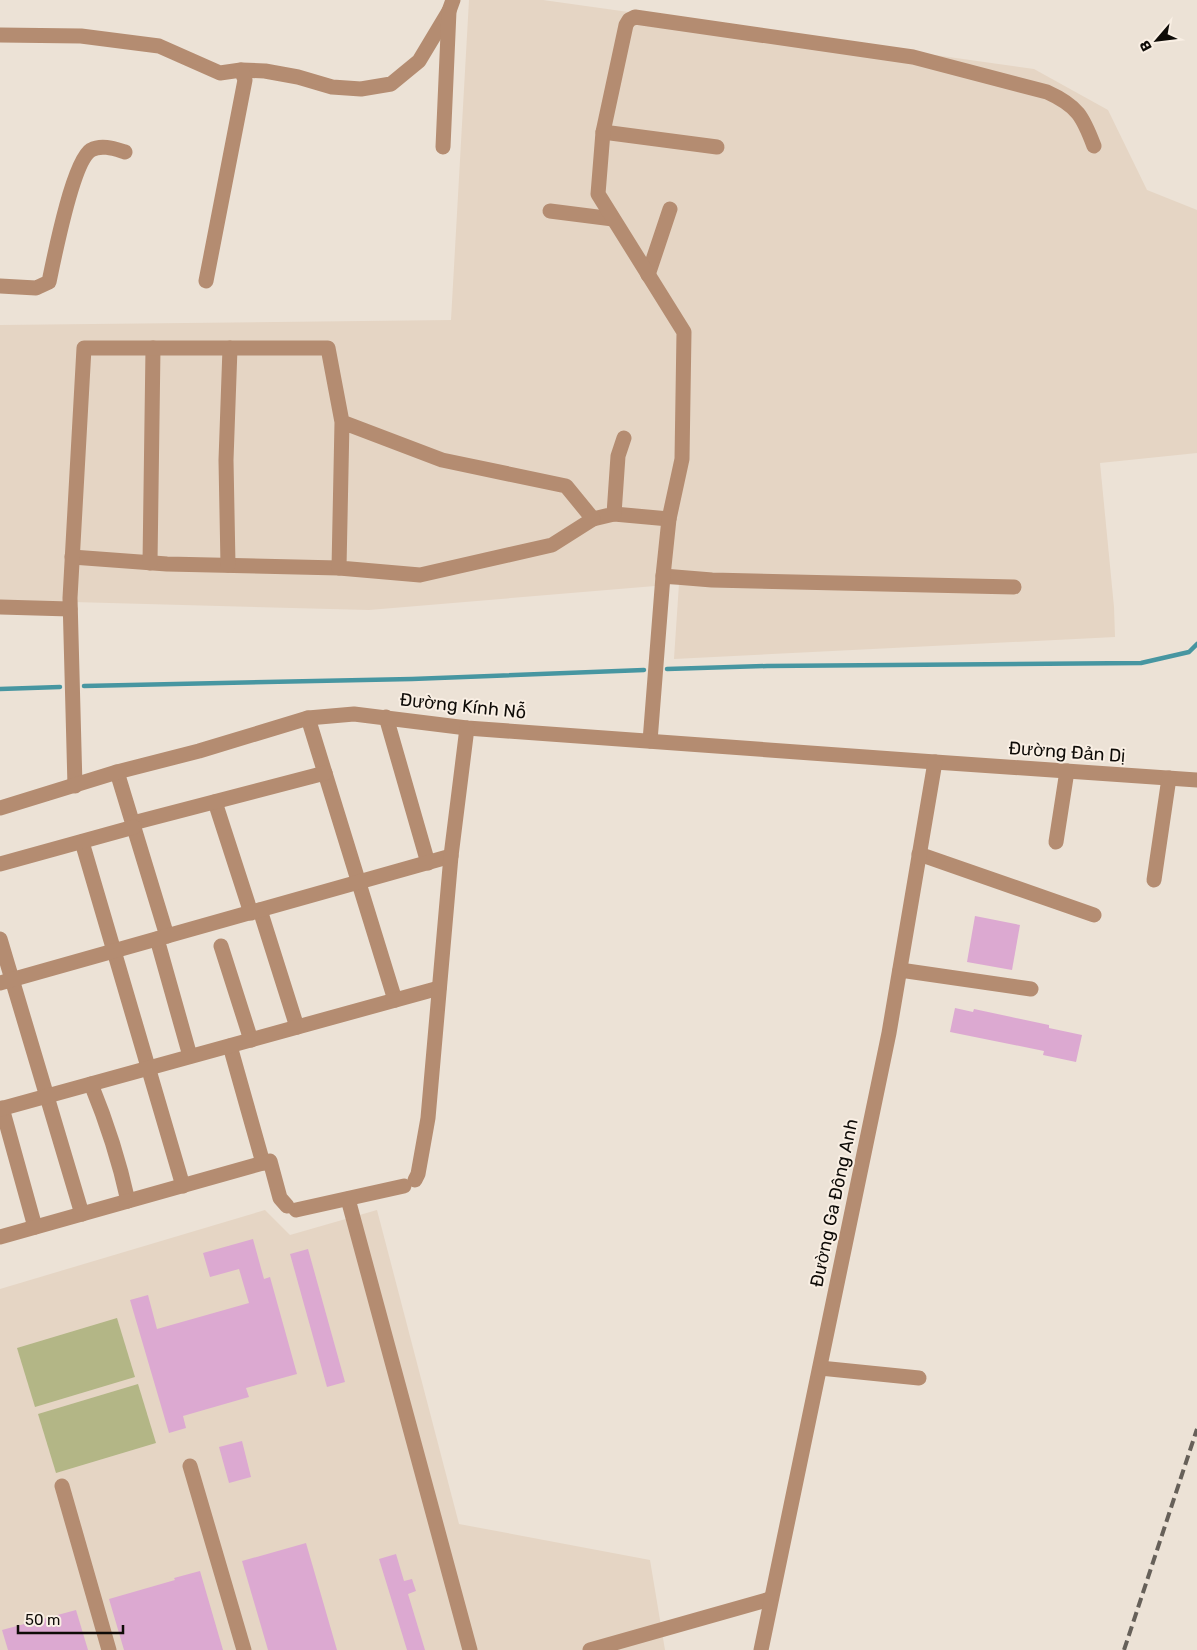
<svg xmlns="http://www.w3.org/2000/svg" width="1197" height="1650" font-family="Rubik,sans-serif">
<rect width="100%" height="100%" fill="#ece2d6"/>
<g fill="#e5d5c4">
<path d="M469,0H543L1034,69L1108,110L1147,190L1197,210V453L1100,463L1114,607L1115,637L674,659L679,584L369,610L0,600V325L451,320Z"/>
<path d="M265,1210L290,1235L377,1210L459,1524L650,1560L665,1650H0V1289Z"/>
</g>
<g fill="#b3b686">
<path d="M117,1318L135,1377L35,1407L17,1348Z"/>
<path d="M138,1384L156,1443L56,1473L38,1414Z"/>
</g>
<g fill="none" stroke-linecap="round" stroke-linejoin="round">
<g stroke="#4796a1" stroke-width="4.5">
<path d="M667,669L767,666L1141,663L1189,652L1197,644"/>
<path d="M84,686L412,679L644,670"/>
<path d="M0,689L60,687"/>
</g>
</g>
<g fill="#dca9d1">
<path d="M975,916L1020,925L1012,970L967,962Z"/>
<path d="M955,1008L973,1012L974,1009L1049,1025V1028L1082,1035L1076,1062L1043,1055L1044,1051L950,1032Z"/>
<path d="M253,1239L264,1279L270,1277L297,1374L246,1388L249,1397L183,1416L186,1428L169,1433L130,1300L148,1295L157,1329L249,1303L239,1269L210,1277L203,1253Z"/>
<path d="M308,1249L345,1382L327,1387L290,1254Z"/>
<path d="M242,1441L251,1477L229,1483L219,1447Z"/>
<path d="M306,1543L337,1650H268L242,1561Z"/>
<path d="M396,1554L404,1581L412,1579L416,1591L408,1594L425,1650H407L379,1559Z"/>
<path d="M200,1571L223,1650H124L109,1599L175,1580L174,1578Z"/>
<path d="M76,1610L88,1650H8L2,1630Z"/>
</g>
<g fill="none" stroke-linecap="round" stroke-linejoin="round">
<g stroke="#b48c71" stroke-width="15">
<path d="M0,35L81,36L159,46L220,73L241,70L265,71L298,77L332,87L361,89L391,84L419,61L449,11"/>
<path d="M603,132L717,147"/>
<path d="M443,147L449,11L453,0"/>
<path d="M550,211L613,219"/>
<path d="M648,275L670,209"/>
<path d="M206,281L245,80L241,70"/>
<path d="M0,286L36,288L49,282C54,258 73,161 91,150C102,144 115,149 125,152"/>
<path d="M614,514L669,519"/>
<path d="M593,519L614,514L618,456L624,438"/>
<path d="M72,557L167,564L339,568"/>
<path d="M150,563L153,348"/>
<path d="M228,565L226,460L230,348"/>
<path d="M663,576L712,580L1014,587"/>
<path d="M0,607L70,609"/>
<path d="M386,717L428,863"/>
<path d="M308,718L395,1000"/>
<path d="M650,741L663,576L669,519L682,459L684,332L598,194L603,132L626,25L629,20L635,17L913,57L1047,92C1078,106 1083,117 1094,146"/>
<path d="M117,772L167,936"/>
<path d="M75,786L70,598L84,348H328L342,422L339,568L420,575L552,545L593,519L566,486L442,460L342,422"/>
<path d="M215,802L251,913"/>
<path d="M0,808L117,772L199,751L308,718L354,714L467,728L935,762L1197,780"/>
<path d="M133,823L325,773"/>
<path d="M82,842L183,1186"/>
<path d="M1056,842L1067,771"/>
<path d="M919,854L1094,915"/>
<path d="M0,864L134,827"/>
<path d="M1154,880L1169,778"/>
<path d="M260,910L297,1027"/>
<path d="M0,939L82,1214"/>
<path d="M157,939L190,1056"/>
<path d="M221,946L251,1040"/>
<path d="M900,970L1031,989"/>
<path d="M0,983L451,856"/>
<path d="M230,1046L263,1163"/>
<path d="M91,1084C107,1123 119,1160 128,1201"/>
<path d="M2,1108L35,1227"/>
<path d="M0,1109L439,988"/>
<path d="M415,1180L418,1174L428,1118L451,856L467,728"/>
<path d="M348,1199L470,1650"/>
<path d="M296,1210L404,1186"/>
<path d="M0,1237L270,1161L280,1198L287,1206"/>
<path d="M820,1368L919,1378"/>
<path d="M190,1466L244,1650"/>
<path d="M62,1486L109,1650"/>
<path d="M590,1650L770,1599"/>
<path d="M761,1650L889,1033L935,762"/>
</g>
<path stroke="#666059" stroke-width="4" stroke-dasharray="10 5" stroke-linecap="butt" d="M1124,1650L1197,1429"/>
</g>
<g text-anchor="middle" stroke-width="4" stroke-linejoin="round" paint-order="stroke">
<g font-size="18" fill="#0e0b07" stroke="#f9efe4">
<text transform="translate(463 706) rotate(6)" y="6">Đường Kính Nỗ</text>
<text transform="translate(1067 752) rotate(4)" y="6">Đường Đản Dị</text>
<text transform="translate(834 1203) rotate(-78)" y="6">Đường Ga Đông Anh</text>
</g>
</g>
<g transform="translate(1157 40) rotate(242)" stroke="#f9efe4" stroke-width="4" paint-order="stroke">
<path d="M0-4L9 19L0 12L-9 19Z" fill="#0e0b07"/>
<text y="-8" font-size="14" font-weight="bold" text-anchor="middle" fill="#0e0b07">B</text>
</g>
<path d="M18 1625v8h105v-8" fill="none" stroke="#0e0b07" stroke-width="2.5"/>
<text x="25" y="1625" font-size="15" fill="#0e0b07" stroke="#f9efe4" stroke-width="4" paint-order="stroke">50 m</text>
</svg>
